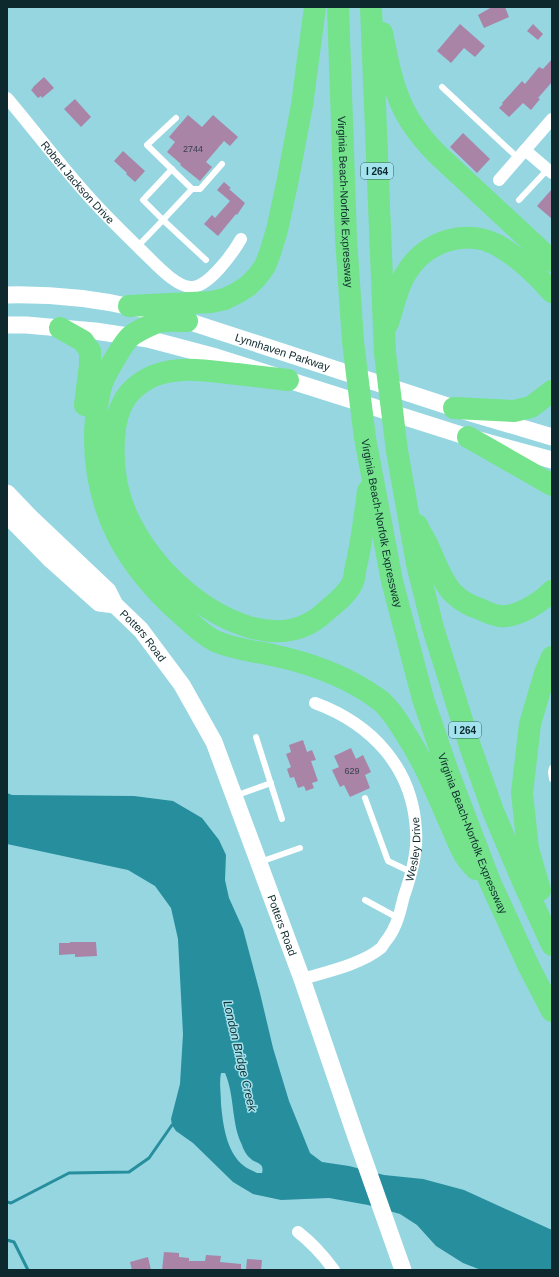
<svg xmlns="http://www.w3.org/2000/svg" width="559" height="1277" font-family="Arial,sans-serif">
<rect width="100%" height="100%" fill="#95d6e1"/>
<path fill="#278e9d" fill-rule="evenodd" d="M7,793L12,795L134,796L173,801L202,818L219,840L226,855L225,880L229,898L243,929L260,993L273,1048L289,1101L310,1153L322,1162L349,1166L384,1175L423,1179L464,1190L552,1230V1270H481L463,1263L436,1246L417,1225L400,1214L368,1205L329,1198L281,1200L253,1194L233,1182L193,1143L176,1131L172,1125L171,1119L180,1084L183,1034L178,939L171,908L155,886L128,870L7,844ZM221,1073H225C235,1096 231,1123 242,1145C243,1149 247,1156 250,1158C255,1164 265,1162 262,1173H257C253,1171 248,1169 244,1166C226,1152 223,1124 221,1104C221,1093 219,1083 221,1073Z"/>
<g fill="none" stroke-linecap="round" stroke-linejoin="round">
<g stroke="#278e9d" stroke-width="3">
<path d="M7,1202L11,1203L69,1173L129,1172L149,1158L172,1125"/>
<path d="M7,1240L14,1242L28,1270"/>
</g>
</g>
<g fill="#aa84a7">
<path d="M492,7H505L509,17L484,28L478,15Z"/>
<path d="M460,24L485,46L475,57L464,48L451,63L437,51Z"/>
<path d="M533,24L543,34L538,40L527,31Z"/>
<path d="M552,59V82L538,98L540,99L531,110L523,103L509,117L499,108L503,104L502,103L522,81L525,84L539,67L543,69Z"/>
<path d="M44,77L54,88L42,98L41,96L38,98L31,90L33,88V87Z"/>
<path d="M75,99L91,117L81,127L64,109Z"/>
<path d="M188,115L202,127L213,115L238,137L230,146L224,141L206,162L212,167L200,181L180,165L181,164L167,152L175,142L169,137Z"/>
<path d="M463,133L490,159L477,173L450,147Z"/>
<path d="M123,151L145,171L135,182L126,174L127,173L114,161Z"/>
<path d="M224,182L231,188L229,189L245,203L237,215L236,214L218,236L204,224L212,215L215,218L230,201L217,190Z"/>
<path d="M552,189V219L537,206Z"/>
<path d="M303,740L307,752L312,750L316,760L311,761L318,781L312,783L314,788L306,791L304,786L298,788L294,777L290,778L287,769L291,767L286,754L291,752L289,745Z"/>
<path d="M351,748L356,759L363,755L371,772L365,775L370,788L350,797L344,785L340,787L332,770L339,767L334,756Z"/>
<path d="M70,942H96L97,956L75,957V954L59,955V943H70Z"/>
<path d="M164,1252L179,1253V1257L189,1258V1261H205L206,1255L221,1256L220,1262L241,1264V1270H162Z"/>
<path d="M148,1257L151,1270H132L130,1262Z"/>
<path d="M247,1259L262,1260L261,1270H246Z"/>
</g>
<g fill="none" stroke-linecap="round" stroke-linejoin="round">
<g stroke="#fff" stroke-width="6">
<path d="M442,87L518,158"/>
<path d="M176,118L147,145L192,189"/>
<path d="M172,169L143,200L163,220L192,189H200L222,164"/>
<path d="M519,200L548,169"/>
<path d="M138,246L163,220L206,260"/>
<path d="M256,737L282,819"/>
<path d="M552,768L551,772L552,779"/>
<path d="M235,796L271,783"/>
<path d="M365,798L388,861L411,872"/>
<path d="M260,862L300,848"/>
<path d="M365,900L398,918"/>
</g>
<g stroke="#fff" stroke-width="12">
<path id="s1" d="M7,98C35,131 61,166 90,198C106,216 124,233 141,250C153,261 175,287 191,287C208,288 233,253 241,239"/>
<path d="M525,150L552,173"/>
<path d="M499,180L552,119"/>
<path id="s2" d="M302,979C326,972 362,964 381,948C383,946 384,943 386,941C389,937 392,933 394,928C399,919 401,907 404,896C411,876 418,852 416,831C413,768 372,724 315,703"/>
<path d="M298,1232C312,1243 323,1255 334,1270"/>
</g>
<g stroke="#fff" stroke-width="17">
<path d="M7,295C52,294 98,299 141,309"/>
<path id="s3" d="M175,317L454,408L552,437"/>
<path d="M7,325H26L95,331L148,339L216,357L468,437L552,460"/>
<path id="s4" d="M7,493L31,518L108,591L115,605L141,630L182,685L214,742L302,979L356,1137L403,1270"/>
<path d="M7,515L51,560L99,603L115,605"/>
</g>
<g stroke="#74e38b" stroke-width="22">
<path id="s5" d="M338,7L346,238L353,342L365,438L392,581L423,699L448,772L490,882L530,969L552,1011"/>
<path d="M371,7L385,353L397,451L417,564L433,628L471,749L493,811L524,884L552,945"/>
<path d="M382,33C388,62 393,93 409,119C417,132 427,144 438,155L552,261"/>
<path d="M129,306L211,302L225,299L237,293L248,286L257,277L265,266L270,253L277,230L287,184L302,105L315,7"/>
<path d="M187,321C179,321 168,320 159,322C152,324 137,331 131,336C123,342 111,366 105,376C97,392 96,416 95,434C94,511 127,567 183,616C193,625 203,635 215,641C233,649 253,651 272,655C306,662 338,673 368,692C372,695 377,698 381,701C391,710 398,721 405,733C423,760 436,791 449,821C454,831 461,853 468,860C470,863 473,866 476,869"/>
<path d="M388,323C393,308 397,288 405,275C424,241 468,226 502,248C519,258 539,277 552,292"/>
<path d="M60,328L83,341L90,351V365L85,405"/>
<path d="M288,380C271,378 254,376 237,374C209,371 180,365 153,376C125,389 116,409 114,438C112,468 117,498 131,524C141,544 158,566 174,581C212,617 279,655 325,612C335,603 347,595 353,582C355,576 355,568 357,562C362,539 365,515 368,491"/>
<path d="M454,408L514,411L531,407L552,391"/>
<path d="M468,437L552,485"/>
<path d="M417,525C420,532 424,538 427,544C434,559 442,582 453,593C461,601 470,606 480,609C486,612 493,615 500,616C517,618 541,602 552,591"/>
<path d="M540,890L528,849L522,793L530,724L545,673L552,657"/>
</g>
</g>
<g text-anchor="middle" stroke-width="3" stroke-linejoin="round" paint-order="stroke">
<g font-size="9" fill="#35404c">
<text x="193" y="152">2744</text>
<text x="352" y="774">629</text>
</g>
<g fill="#a2e3ee" stroke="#3a6167" stroke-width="1">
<rect x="361" y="163" width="32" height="16" rx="3"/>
<rect x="449" y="722" width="32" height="16" rx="3"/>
</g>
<g font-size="10" font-weight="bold" fill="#0e292d">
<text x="377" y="175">I 264</text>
<text x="465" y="734">I 264</text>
</g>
<g font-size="11" fill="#0e292d" stroke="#a2e3ee">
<text dy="4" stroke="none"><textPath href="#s1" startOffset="110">Robert Jackson Drive</textPath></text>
<text dy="4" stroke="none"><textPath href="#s5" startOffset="195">Virginia Beach-Norfolk Expressway</textPath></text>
<text dy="4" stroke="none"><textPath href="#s3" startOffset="113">Lynnhaven Parkway</textPath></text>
<text dy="4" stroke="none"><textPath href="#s5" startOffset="519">Virginia Beach-Norfolk Expressway</textPath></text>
<text dy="4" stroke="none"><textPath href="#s4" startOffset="198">Potters Road</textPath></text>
<text dy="4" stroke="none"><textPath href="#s5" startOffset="843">Virginia Beach-Norfolk Expressway</textPath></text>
<text dy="4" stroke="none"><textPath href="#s2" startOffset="191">Wesley Drive</textPath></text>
<text dy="4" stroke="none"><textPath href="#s4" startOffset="522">Potters Road</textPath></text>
</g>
<g font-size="12" font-style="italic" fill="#123135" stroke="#a2e3ee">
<text transform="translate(240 1056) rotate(77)" y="4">London Bridge Creek</text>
</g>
</g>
<rect width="559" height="1277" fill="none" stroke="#0e292d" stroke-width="16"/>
</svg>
